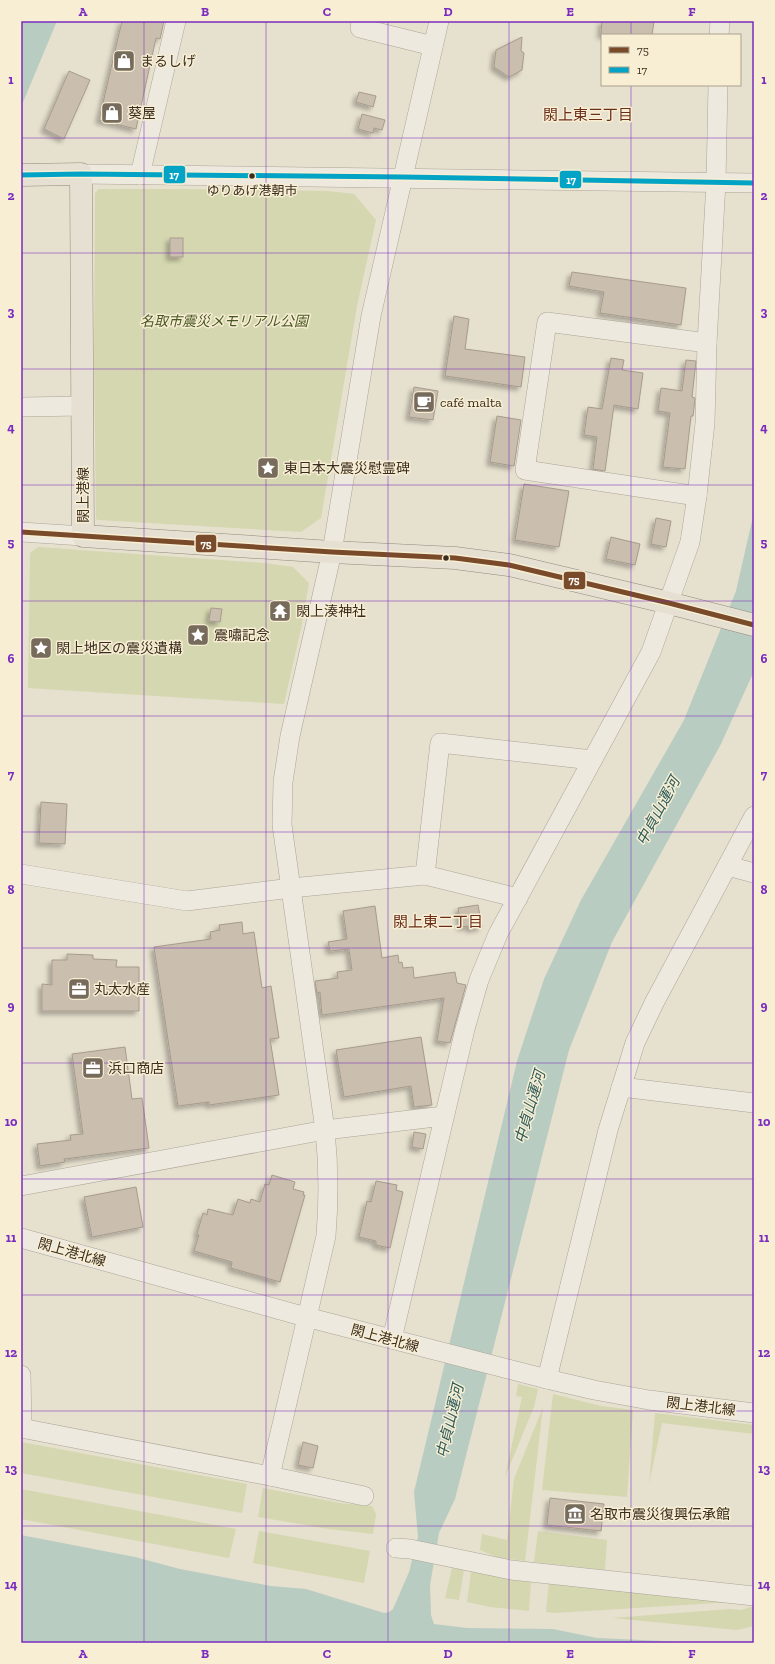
<svg xmlns="http://www.w3.org/2000/svg" width="775" height="1664" font-family="'Zilla Slab','Noto Sans JP',serif">
<defs>
<filter id="shadow"><feDropShadow dx="-3.5" dy="3.5" stdDeviation="2" flood-color="#0004"/></filter>
</defs>
<rect width="100%" height="100%" fill="#e6e0ce"/>
<g fill="#d5d7b0">
<path d="M99,189H183L328,191L354,194L376,220L357,306L321,518L301,532L98,520L96,519L94,356L95,193Z"/>
<path d="M38,547L264,563L293,567L309,583L302,624L284,704L28,688L30,553Z"/>
<path d="M518,1384L538,1389L534,1407L505,1477L522,1397L516,1396Z"/>
<path d="M553,1394L601,1406L633,1410L627,1497L542,1490Z"/>
<path d="M543,1407L525,1561L499,1558L480,1550L482,1534L507,1540L514,1479Z"/>
<path d="M655,1413L754,1425V1434L662,1423L649,1484Z"/>
<path d="M21,1442L247,1484L242,1513L21,1473Z"/>
<path d="M263,1488L340,1503L372,1506L376,1514L373,1534L329,1529L258,1517Z"/>
<path d="M21,1489L236,1529L229,1558L21,1519Z"/>
<path d="M259,1531L370,1551L364,1583L253,1563Z"/>
<path d="M538,1531L607,1540L605,1570L534,1562Z"/>
<path d="M452,1568L464,1570L459,1600L445,1598Z"/>
<path d="M471,1572L531,1581L529,1611L490,1607L467,1602Z"/>
<path d="M549,1581L732,1602L555,1613L546,1612Z"/>
<path d="M754,1606V1626L737,1630L612,1618L730,1609L741,1610Z"/>
</g>
<g fill="#b9ccc1">
<path d="M21,21H57L21,107Z"/>
<path d="M754,512V671L721,744L612,942L569,1050L455,1499L439,1533L430,1585L431,1615L434,1624L467,1628L553,1629L597,1638L707,1643H21V1535L135,1557L180,1569L233,1579L271,1586L306,1589L384,1613L389,1612L393,1609L409,1572L418,1537L414,1492L517,1061L544,979L581,900L684,720L736,591Z"/>
</g>
<g fill="#cabeaf" stroke="#a79b8d" filter="url(#shadow)">
<path d="M122,21H164L160,39L156,38L136,129L99,120Z"/>
<path d="M602,21H654L652,35H601Z"/>
<path d="M522,37L521,51L524,53L522,70L509,77L494,67L496,50Z"/>
<path d="M69,71L90,80L64,139L44,129Z"/>
<path d="M359,92L376,96L373,107L356,102Z"/>
<path d="M362,114L385,120L382,130L374,128L373,133L358,129Z"/>
<rect x="170" y="238" width="13" height="19"/>
<path d="M572,272L686,288L681,325L600,313L604,292L569,286Z"/>
<path d="M454,316L469,319L465,349L525,357L521,387L445,376Z"/>
<path d="M611,358L624,360L622,370L643,373L638,409L614,405L605,471L593,469L597,437L584,435L588,407L602,409Z"/>
<path d="M686,360L696,361L692,397L695,398L694,408L693,416H691L685,469L663,467L670,413L658,411L661,388L682,391Z"/>
<path d="M414,387L438,391L433,420L409,417Z"/>
<path d="M497,416L521,420L514,466L490,462Z"/>
<path d="M524,484L569,491L559,547L515,540Z"/>
<path d="M656,518L671,521L666,547L651,544Z"/>
<path d="M611,537L640,544L635,565L606,559Z"/>
<path d="M211,608L222,609L220,622L209,621Z"/>
<path d="M41,802L67,804L65,844L39,843Z"/>
<path d="M478,905L482,927L470,929L469,926L461,927L458,908Z"/>
<path d="M375,906L382,958L398,955L399,963L402,962L403,968L413,967L414,978L455,972L457,983L466,985L450,1043L437,1041L444,998L322,1015L320,992L317,993L315,981L338,978L337,972L352,970L349,949L330,951L328,942L347,939L343,911Z"/>
<path d="M242,922L243,934L254,932L262,988L271,986L279,1038L270,1039L279,1095L209,1105V1102L178,1106L154,947L211,939L210,932L220,930L219,925Z"/>
<path d="M67,954L93,955V959L117,960L116,967H139V1011H42V984L52,985V960H67Z"/>
<path d="M421,1037L432,1105L414,1107L411,1086L344,1097L336,1050Z"/>
<path d="M125,1047L132,1099L142,1098L149,1148L64,1159L65,1162L40,1166L37,1144L71,1140L70,1135L83,1134L72,1054Z"/>
<path d="M414,1132L426,1134L423,1149L412,1147Z"/>
<path d="M272,1175L295,1182L293,1189L304,1192L303,1195H305L280,1282L231,1268L232,1262L194,1251L199,1235L197,1234L203,1213L207,1215L208,1209L233,1215L238,1199L250,1203L251,1199L260,1202L265,1184L269,1185Z"/>
<path d="M376,1181L397,1185L396,1190L403,1192L390,1248L376,1245V1241L359,1237L367,1201L371,1202Z"/>
<path d="M136,1187L143,1227L92,1237L84,1197Z"/>
<path d="M303,1442L318,1446L313,1468L298,1465Z"/>
<path d="M550,1498L604,1504L601,1531L547,1525Z"/>
</g>
<g fill="none" stroke-linecap="round" stroke-linejoin="round">
<g stroke="#aba597" stroke-width="20">
<g id="minor">
<path d="M361,21L360,28L433,46"/>
<path d="M719,35L720,21"/>
<path d="M81,174L754,183"/>
<path d="M140,175L176,21"/>
<path d="M21,407L83,406"/>
<path d="M697,496L525,470L547,322L707,343"/>
<path d="M21,532L83,536"/>
<path d="M728,866L754,873"/>
<path d="M21,874L187,901L291,888L425,875L518,898"/>
<path d="M425,875L440,743L592,760"/>
<path d="M621,1087L754,1103"/>
<path d="M21,1186L325,1130L444,1116"/>
<path d="M21,1238L306,1317L547,1379L594,1390L649,1400L754,1413"/>
<path d="M392,1339L465,1029L479,980L498,934L651,652L690,542L697,496L705,423L707,343L716,182L718,85"/>
<path d="M21,1375L22,1428"/>
<path d="M547,1379L608,1130L635,1043L654,1003L754,816"/>
<path d="M21,1428L270,1476L326,1236C329,1198 329,1168 325,1130L282,825L283,782L290,736L332,552L371,316L439,21"/>
<path d="M270,1476L364,1496"/>
<path d="M396,1548L410,1549L511,1570L754,1596"/>
</g>
</g>
<g stroke="#918a7d" stroke-width="23">
<path id="major" d="M21,175L81,174L83,536L332,552L455,558L509,565L669,603L754,625"/>
</g>
<use href="#minor" stroke="#eee9df" stroke-width="19"/>
<use href="#major" stroke="#e5e0d1" stroke-width="22"/>
<g stroke="#f7eed4" stroke-width="8">
<path id="bus-1" d="M21,532L332,552L455,558L509,565L669,603L754,625"/>
</g>
<g stroke="#f7eed4" stroke-width="8">
<path id="bus-2" d="M21,175L81,174L403,177L754,183"/>
</g>
<use href="#bus-1" stroke="#7a4b2a" stroke-width="5"/>
<use href="#bus-2" stroke="#03a3c5" stroke-width="5"/>
</g>
<path fill="none" stroke="#7b2cbf" stroke-width="1" stroke-opacity="0.55" d="M144,21V1643M266,21V1643M388,21V1643M509,21V1643M631,21V35M631,85V1643M21,138H754M21,253H754M21,369H754M21,485H754M21,601H754M21,716H754M21,832H754M21,948H754M21,1063H754M21,1179H754M21,1295H754M21,1411H754M21,1526H754"/>
<defs>
<g id="shop-square" transform="scale(1.15)"><rect x="-9" y="-9" width="18" height="18" rx="4" fill="#776c5c" stroke="#f7eed4"/><path d="M-5-2.5h2.3a2.7 3.5 0 0 1 5.4 0H5L5.5 6h-11ZM-1.5-2.5h3a1.5 2.3 0 0 0-3 0Z" fill="#fff"/></g>
<g id="cafe-square" transform="scale(1.15)"><rect x="-9" y="-9" width="18" height="18" rx="4" fill="#776c5c" stroke="#f7eed4"/><path d="M-5.5-4.5H6V0H3Q3 3.5 0 3.5H-2.5Q-5.5 3.5-5.5 0ZM3-3.2v2h1.7v-2ZM-6 4.5H4V6H-6Z" fill="#fff"/></g>
<g id="sight-square" transform="scale(1.15)"><rect x="-9" y="-9" width="18" height="18" rx="4" fill="#776c5c" stroke="#f7eed4"/><path d="M0-6L1.8-2.2L6-1.7L2.9 1.2L3.7 5.4L0 3.3L-3.7 5.4L-2.9 1.2L-6-1.7L-1.8-2.2Z" fill="#fff"/></g>
<g id="temple-square" transform="scale(1.15)"><rect x="-9" y="-9" width="18" height="18" rx="4" fill="#776c5c" stroke="#f7eed4"/><path d="M0-6L5-2H3V0L6.5 2.5H4V6H1.5V3h-3V6H-4V2.5H-6.5L-3 0V-2H-5Z" fill="#fff"/></g>
<g id="office-square" transform="scale(1.15)"><rect x="-9" y="-9" width="18" height="18" rx="4" fill="#776c5c" stroke="#f7eed4"/><path d="M-6-3h4V-5.5h4V-3h4V5H-6ZM-1-4.5V-3h2v-1.5ZM-6 0V1H6V0Z" fill="#fff"/></g>
<g id="museum-square" transform="scale(1.15)"><rect x="-9" y="-9" width="18" height="18" rx="4" fill="#776c5c" stroke="#f7eed4"/><path d="M0-6L6-3V-2H-6V-3ZM-5-1h2V3h-2ZM-1-1h2V3h-2ZM3-1h2V3H3ZM-6 4H6V6H-6Z" fill="#fff"/></g>
</defs>
<g fill-rule="evenodd">
<use href="#shop-square" x="124" y="61"/>
<use href="#shop-square" x="112" y="113"/>
<use href="#cafe-square" x="424" y="402"/>
<use href="#sight-square" x="268" y="468"/>
<use href="#temple-square" x="280" y="611"/>
<use href="#sight-square" x="198" y="635"/>
<use href="#sight-square" x="41" y="648"/>
<use href="#office-square" x="79" y="989"/>
<use href="#office-square" x="93" y="1068"/>
<use href="#museum-square" x="575" y="1514"/>
</g>
<g fill="#3b2d1e" stroke="#f7eed4" stroke-width="1.5">
<circle cx="252" cy="176" r="3.5"/>
<circle cx="446" cy="558" r="3.5"/>
</g>
<g text-anchor="middle" stroke-width="3" stroke-linejoin="round" paint-order="stroke">
<g font-size="13" fill="#3b2d1e" stroke="#f7eed4">
<text x="252" y="195">ゆりあげ港朝市</text>
</g>
<g font-size="14" fill="#3b2d1e" stroke="#f7eed4" text-anchor="start">
<text x="140" y="66">まるしげ</text>
<text x="128" y="118">葵屋</text>
<text x="440" y="407">café malta</text>
<text x="284" y="473">東日本大震災慰霊碑</text>
<text x="296" y="616">閖上湊神社</text>
<text x="214" y="640">震嘯記念</text>
<text x="56" y="653">閖上地区の震災遺構</text>
<text x="94" y="994">丸太水産</text>
<text x="108" y="1073">浜口商店</text>
<text x="590" y="1519">名取市震災復興伝承館</text>
</g>
<g font-size="14" font-style="italic" fill="#495823" stroke="#f7eed4">
<text x="224" y="326">名取市震災メモリアル公園</text>
</g>
<g font-size="14" fill="#3b2d1e" stroke="#f7eed4">
<text transform="translate(83 495) rotate(-90)" y="5">閖上港線</text>
<text transform="translate(72 1252) rotate(16)" y="5">閖上港北線</text>
<text transform="translate(385 1338) rotate(15)" y="5">閖上港北線</text>
<text transform="translate(701 1406) rotate(7)" y="5">閖上港北線</text>
</g>
<g font-size="15" fill="#6a2e1b" stroke="#f7eed4">
<text x="588" y="120">閖上東三丁目</text>
<text x="438" y="927">閖上東二丁目</text>
</g>
<g font-size="15" font-style="italic" fill="#2c5b5a" stroke="#f7eed4">
<text transform="translate(658 811) rotate(-62)" y="5">中貞山運河</text>
<text transform="translate(530 1107) rotate(-74)" y="5">中貞山運河</text>
<text transform="translate(450 1421) rotate(-77)" y="5">中貞山運河</text>
</g>
</g>
<g stroke="#f7eed4" stroke-width="1.5">
<rect x="163" y="165" width="23" height="19" rx="4" fill="#03a3c5"/>
<rect x="559" y="170" width="23" height="19" rx="4" fill="#03a3c5"/>
<rect x="195" y="534" width="22" height="19" rx="4" fill="#7a4b2a"/>
<rect x="563" y="571" width="23" height="19" rx="4" fill="#7a4b2a"/>
</g>
<g font-size="11" text-anchor="middle" font-weight="bold" fill="#fff">
<text x="174" y="179">17</text>
<text x="571" y="184">17</text>
<text x="206" y="548">75</text>
<text x="574" y="584">75</text>
</g>
<rect width="775" height="1664" fill="none" stroke="#f7eed4" stroke-width="44"/>
<rect x="601" y="34" width="140" height="52" fill="#f7eed4" stroke="#aca18b"/>
<rect x="609" y="47" width="20" height="6" fill="#7a4b2a" stroke="#aca18b"/>
<text x="637" y="54" font-size="12" fill="#3b2d1e">75</text>
<rect x="609" y="67" width="20" height="6" fill="#03a3c5" stroke="#aca18b"/>
<text x="637" y="74" font-size="12" fill="#3b2d1e">17</text>
<rect x="22" y="22" width="731" height="1620" fill="none" stroke="#7b2cbf" stroke-width="1.5"/>
<g font-size="13" text-anchor="middle" font-weight="bold" fill="#7b2cbf">
<text x="83" y="16">A</text>
<text x="205" y="16">B</text>
<text x="327" y="16">C</text>
<text x="448" y="16">D</text>
<text x="570" y="16">E</text>
<text x="692" y="16">F</text>
<text x="11" y="84">1</text>
<text x="764" y="84">1</text>
<text x="11" y="200">2</text>
<text x="764" y="200">2</text>
<text x="11" y="316">3</text>
<text x="764" y="316">3</text>
<text x="11" y="432">4</text>
<text x="764" y="432">4</text>
<text x="11" y="547">5</text>
<text x="764" y="547">5</text>
<text x="11" y="663">6</text>
<text x="764" y="663">6</text>
<text x="11" y="779">7</text>
<text x="764" y="779">7</text>
<text x="11" y="894">8</text>
<text x="764" y="894">8</text>
<text x="11" y="1010">9</text>
<text x="764" y="1010">9</text>
<text x="11" y="1126">10</text>
<text x="764" y="1126">10</text>
<text x="11" y="1242">11</text>
<text x="764" y="1242">11</text>
<text x="11" y="1357">12</text>
<text x="764" y="1357">12</text>
<text x="11" y="1473">13</text>
<text x="764" y="1473">13</text>
<text x="11" y="1589">14</text>
<text x="764" y="1589">14</text>
<text x="83" y="1658">A</text>
<text x="205" y="1658">B</text>
<text x="327" y="1658">C</text>
<text x="448" y="1658">D</text>
<text x="570" y="1658">E</text>
<text x="692" y="1658">F</text>
</g>
</svg>
